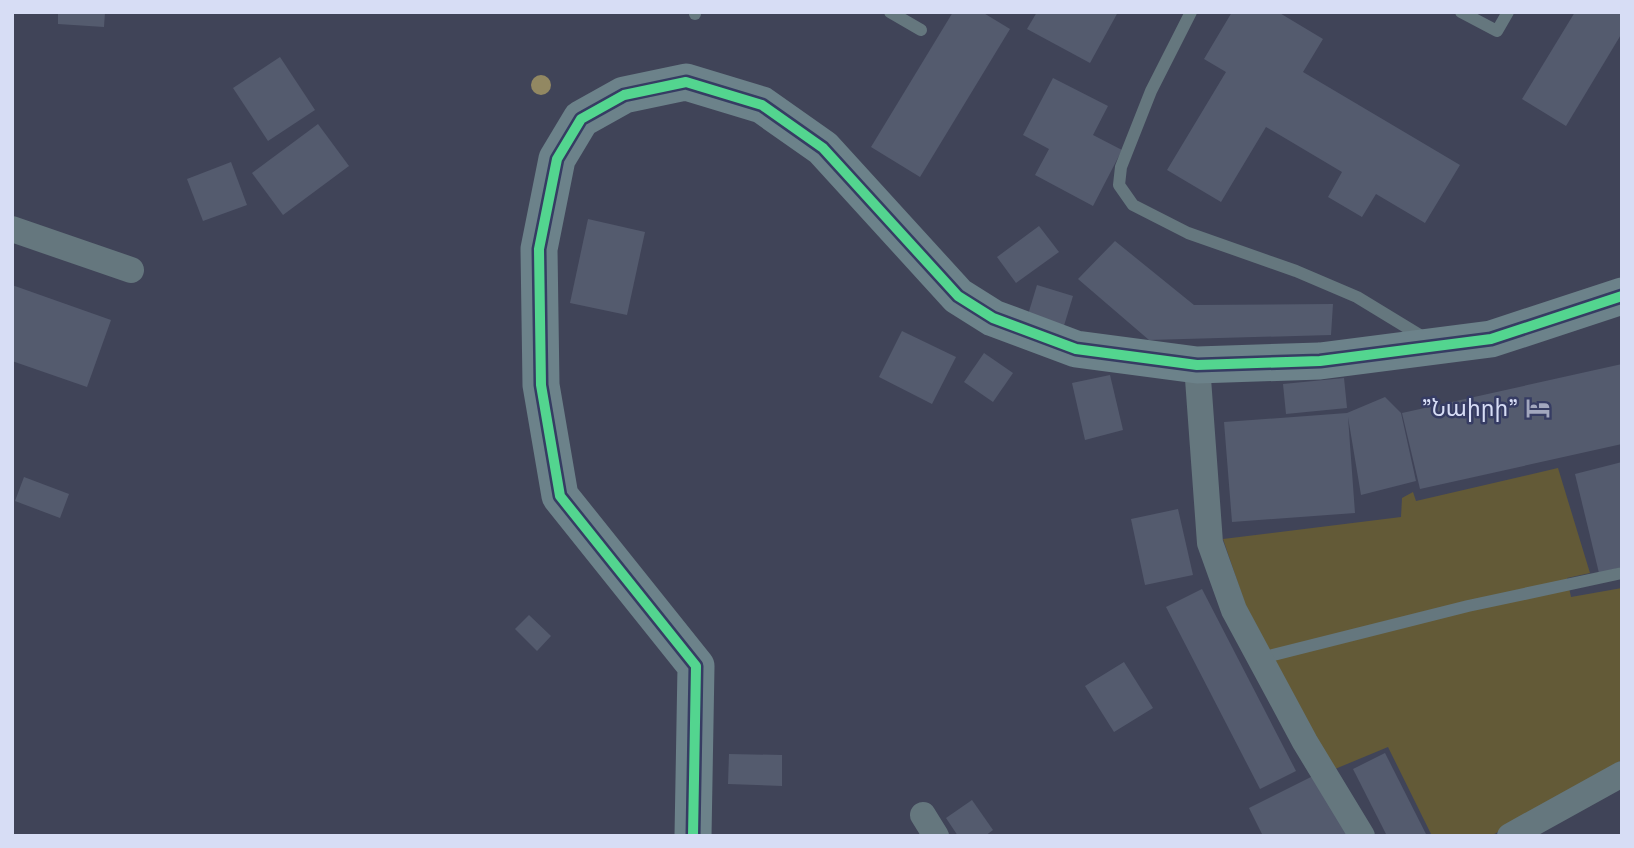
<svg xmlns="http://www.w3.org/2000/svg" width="1634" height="848" font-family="'Space Grotesk','Noto Sans Armenian',sans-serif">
<rect width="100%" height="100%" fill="#404458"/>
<path fill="#635a37" d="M1558,468L1590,573L1567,578L1571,597L1622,588V760L1491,836H1432L1388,747L1335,769L1314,735L1245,604L1223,539L1401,517L1402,498L1413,492L1416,501Z"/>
<g fill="#545b6e">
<path d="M58,12H105L104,27L58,24Z"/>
<path d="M953,12H982L1010,29L920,177L871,147Z"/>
<path d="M1037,12H1118L1090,63L1027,29Z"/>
<path d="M1232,12H1278L1323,39L1303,72L1460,165L1425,223L1376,194L1362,217L1328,197L1342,172L1266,127L1221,202L1167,170L1226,72L1204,59Z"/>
<path d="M1575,12H1622V33L1566,126L1522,99Z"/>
<path d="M280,57L315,110L268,141L233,88Z"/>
<path d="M1053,78L1108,106L1093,135L1122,150L1093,206L1035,175L1049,149L1023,135Z"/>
<path d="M318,124L349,166L283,215L252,173Z"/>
<path d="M231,162L247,205L203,221L187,179Z"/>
<path d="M588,219L645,232L627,315L570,303Z"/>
<path d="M1039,226L1059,252L1016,283L997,257Z"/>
<path d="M1115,241L1194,305L1333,304L1331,335L1149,340L1078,279Z"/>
<path d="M12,285L111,320L87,387L12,361Z"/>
<path d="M1037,285L1073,296L1063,329L1027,318Z"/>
<path d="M902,331L956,357L932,404L879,377Z"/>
<path d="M984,353L1013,373L993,402L964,382Z"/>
<path d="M1622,364V444L1420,489L1402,413Z"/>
<path d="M1110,375L1123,430L1085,440L1072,383Z"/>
<path d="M1344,378L1347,408L1286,414L1283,384Z"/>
<path d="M1385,397L1401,413L1416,481L1361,495L1348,417L1355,513L1232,522L1224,422L1347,413Z"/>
<path d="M1622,462V567L1599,573L1575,474Z"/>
<path d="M24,477L69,494L60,518L15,501Z"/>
<path d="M1178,509L1193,575L1145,585L1131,519Z"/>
<path d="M1202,589L1296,771L1260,789L1166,607Z"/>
<path d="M529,615L551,636L537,651L515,629Z"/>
<path d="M1124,662L1153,708L1114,732L1085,686Z"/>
<path d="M1385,753L1427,836H1387L1353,769Z"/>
<path d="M729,754L782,755V786L728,784Z"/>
<path d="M1319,773L1351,836H1263L1249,808Z"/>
<path d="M972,800L993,830L985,836H958L946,818Z"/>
</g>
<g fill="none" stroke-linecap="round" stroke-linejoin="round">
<g stroke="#65777e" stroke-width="12">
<path d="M890,12L921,30"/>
<path d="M1191,12L1151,91L1121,167L1119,185L1133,205L1188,233L1296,271L1357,297L1426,339"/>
<path d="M1461,12L1497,31L1508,12"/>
<path d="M695,14V12"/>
<path d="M1261,658L1468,606L1622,573"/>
</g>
<g stroke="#65777e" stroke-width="26">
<path d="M12,229L131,270"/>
<path d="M1197,365L1210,543L1234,610L1305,742L1362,836"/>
<path d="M923,815L936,836"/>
<path d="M1510,836L1622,774"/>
</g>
<path stroke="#6c828a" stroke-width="37" d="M693,836L696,666L560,496L541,385L539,249L557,159L581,119L624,95L686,82L762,105L823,148L958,296L993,318L1076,349L1197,365L1320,361L1491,339L1622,296"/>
<g stroke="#363c63" stroke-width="15">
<path id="cycleway" d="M693,836L696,666L560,496L541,385L539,249L557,159L581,119L624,95L686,82L762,105L823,148L958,296L993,318L1076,349L1197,365L1320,361L1491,339L1622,296"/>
</g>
<use href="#cycleway" stroke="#53d58f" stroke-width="10"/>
</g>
<circle fill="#928862" cx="541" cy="85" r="10"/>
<defs>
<g id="hotel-bare" transform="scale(1.89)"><path d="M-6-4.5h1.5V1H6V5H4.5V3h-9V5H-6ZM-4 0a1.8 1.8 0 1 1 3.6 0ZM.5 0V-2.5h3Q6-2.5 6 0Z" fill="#a2a7be" stroke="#363c63" stroke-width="2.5" paint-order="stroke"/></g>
</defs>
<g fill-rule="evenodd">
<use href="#hotel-bare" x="1538" y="408"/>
</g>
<g text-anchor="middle" stroke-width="5" stroke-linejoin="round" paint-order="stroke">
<g font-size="23" fill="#d7ddf5" stroke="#363c63" text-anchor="end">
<text x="1518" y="416">"Նաիրի"</text>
</g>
</g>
<rect width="1634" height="848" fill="none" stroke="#d7ddf5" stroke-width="28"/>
</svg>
